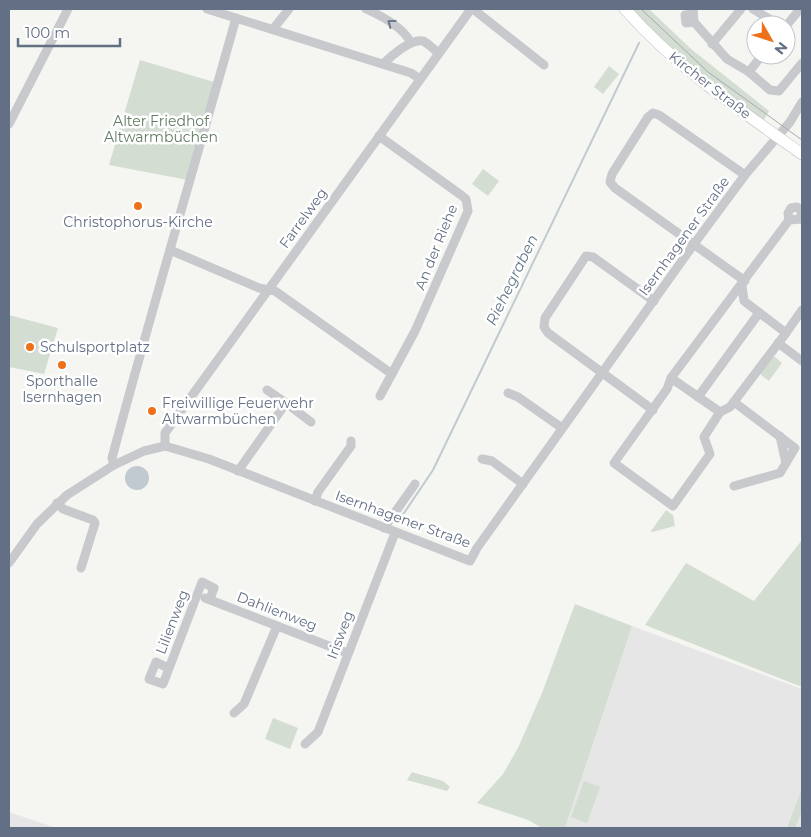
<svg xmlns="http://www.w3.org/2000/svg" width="811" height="837" font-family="Montserrat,sans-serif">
<rect width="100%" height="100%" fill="#f5f6f1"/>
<g fill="#e5e6e5">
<path d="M632,626L802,689V828H565Z"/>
<path d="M9,812L56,828H9Z"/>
</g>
<g fill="#d4ddd2">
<path d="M629,9H649L690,48L769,111L764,120L681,59Z"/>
<path d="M140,60L214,82L188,180L109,165Z"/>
<path d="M609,66L619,74L603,94L594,87Z"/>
<path d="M483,169L499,181L488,196L472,184Z"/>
<path d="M9,315L58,328L44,374L9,367Z"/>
<path d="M775,357L782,363L769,381L761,375L762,367L768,359Z"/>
<path d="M666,510L673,515L675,526L652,532L651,531Z"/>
<path d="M802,540V687L645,625L686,563L754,601Z"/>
<path d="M575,604L632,626L565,828H542L528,820L477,803L503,774L518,748L542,693Z"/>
<path d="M273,718L298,728L290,749L265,739Z"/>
<path d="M412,772L443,781L450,787L447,791L407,780Z"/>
<path d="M584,781L600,787L587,823L571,817Z"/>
<path d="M802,789V811L795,828H787Z"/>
</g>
<circle fill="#c2cad1" cx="137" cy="478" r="12"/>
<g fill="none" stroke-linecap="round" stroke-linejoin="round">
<path stroke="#c2cad1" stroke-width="2" d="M398,522L433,470L639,43"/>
<g stroke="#b7babe" stroke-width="12">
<path id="major" d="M625,9C676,67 740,110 802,154"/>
</g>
<g stroke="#c7c9cd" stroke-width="9">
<path d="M207,9L411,73L420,79"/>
<path d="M366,9C382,16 403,27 411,43"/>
<path d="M473,9L544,65"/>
<path d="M693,9L694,22L686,23L685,15L693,14"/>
<path d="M753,9L779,25"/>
<path d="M694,22L727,59L749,72L762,55"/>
<path d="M786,26L800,9"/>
<path d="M273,29L289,9"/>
<path d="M712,44L741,9"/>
<path d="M383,64C390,57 411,38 423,41C428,43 434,50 439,53"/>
<path d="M749,72L770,90L779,91L802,63"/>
<path d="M9,124L68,9"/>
<path d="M379,136L461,195L466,199L468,211L415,331L380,396"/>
<path d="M789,220L788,213L791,208L797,207L801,210V218"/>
<path d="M170,250L259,288L275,291L392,374"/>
<path d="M745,281L615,188L610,182L612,174L648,117L653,113L659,115L745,175"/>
<path d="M742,285L744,301L786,333L730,407L720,412L704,437L710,454L673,506L614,463L667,389L671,378L789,220L802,219"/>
<path d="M786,333L802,310"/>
<path d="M778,343L802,361"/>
<path d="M671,378L720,412"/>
<path d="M267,390L286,403"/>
<path d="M508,393L518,397L562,428"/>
<path d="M698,397L759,313"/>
<path d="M734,402L795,448L780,473L734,486"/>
<path d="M653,410L548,333L544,327L545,318L586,256L593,257L654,301"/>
<path d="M780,436L786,463"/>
<path d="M165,446V433L471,9"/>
<path d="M482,459L492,461L523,484"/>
<path d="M114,465L112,458C151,311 195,165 236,18"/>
<path d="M238,471L286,403L311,422"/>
<path d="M315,501L318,492L351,446V441"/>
<path d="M57,503L63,509L93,520L95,523L81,568"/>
<path d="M384,528L415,484"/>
<path d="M9,563L37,524L67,495L114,465L144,451L165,446L209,459L470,561L477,548L694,244L745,175L790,122L802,102"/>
<path d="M205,598L347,653"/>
<path d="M168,668L156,662L149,679L163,684L202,582L214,588L210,599"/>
<path d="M234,713L244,704L277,626"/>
<path d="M305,744L318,732L395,533"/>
</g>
<use href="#major" stroke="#fff" stroke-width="11"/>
<path stroke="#a6aab1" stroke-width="1" d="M641,9L708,72L802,140"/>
</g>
<defs><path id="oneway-chevron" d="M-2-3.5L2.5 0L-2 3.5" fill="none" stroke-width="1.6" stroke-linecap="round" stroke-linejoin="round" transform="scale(1.25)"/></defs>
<use stroke="#6c788b" href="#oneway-chevron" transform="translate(391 23) rotate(-143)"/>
<g fill="#ee7019" stroke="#fff" stroke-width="2">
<circle cx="138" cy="206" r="5"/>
<circle cx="30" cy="347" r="5"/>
<circle cx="62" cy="365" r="5"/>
<circle cx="152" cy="411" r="5"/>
</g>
<g text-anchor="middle" stroke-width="5" stroke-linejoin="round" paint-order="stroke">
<g font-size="14" fill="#626f84" stroke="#fff">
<text transform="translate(710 85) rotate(38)" y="5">Kircher Straße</text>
<text transform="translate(303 218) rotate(-54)" y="5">Farrelweg</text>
<text transform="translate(684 236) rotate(-54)" y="5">Isernhagener Straße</text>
<text transform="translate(436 247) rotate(-68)" y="5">An der Riehe</text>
<text transform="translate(403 519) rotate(20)" y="5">Isernhagener Straße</text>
<text transform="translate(277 611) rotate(21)" y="5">Dahlienweg</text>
<text transform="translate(172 622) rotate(-69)" y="5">Lilienweg</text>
<text transform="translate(340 635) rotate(-69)" y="5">Irisweg</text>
</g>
<g font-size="14" fill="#627b62" stroke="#fff">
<text x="161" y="126">Alter Friedhof<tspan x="161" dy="16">Altwarmbüchen</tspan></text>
</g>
<g font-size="14" fill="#626f84" stroke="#fff">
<text x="138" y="227">Christophorus-Kirche</text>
<text x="40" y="352" text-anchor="start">Schulsportplatz</text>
<text x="62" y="386">Sporthalle<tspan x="62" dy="16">Isernhagen</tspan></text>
<text x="162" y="408" text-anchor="start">Freiwillige Feuerwehr<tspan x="162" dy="16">Altwarmbüchen</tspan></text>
</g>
<g font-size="15" font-style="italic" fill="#637889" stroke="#fff">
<text transform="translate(512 280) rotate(-64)" y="5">Riehegraben</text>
</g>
</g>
<rect width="811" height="837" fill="none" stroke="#626f84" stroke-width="20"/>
<g transform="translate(771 40) rotate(129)"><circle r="24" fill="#ffffff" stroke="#c0c5ce"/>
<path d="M0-4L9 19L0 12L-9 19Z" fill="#ee7019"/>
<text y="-8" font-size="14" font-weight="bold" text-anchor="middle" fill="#626f84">N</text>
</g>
<path d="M18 38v8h102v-8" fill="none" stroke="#626f84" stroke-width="2.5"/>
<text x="25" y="38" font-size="15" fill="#626f84" stroke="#ffffff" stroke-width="4" paint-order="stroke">100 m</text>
</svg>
